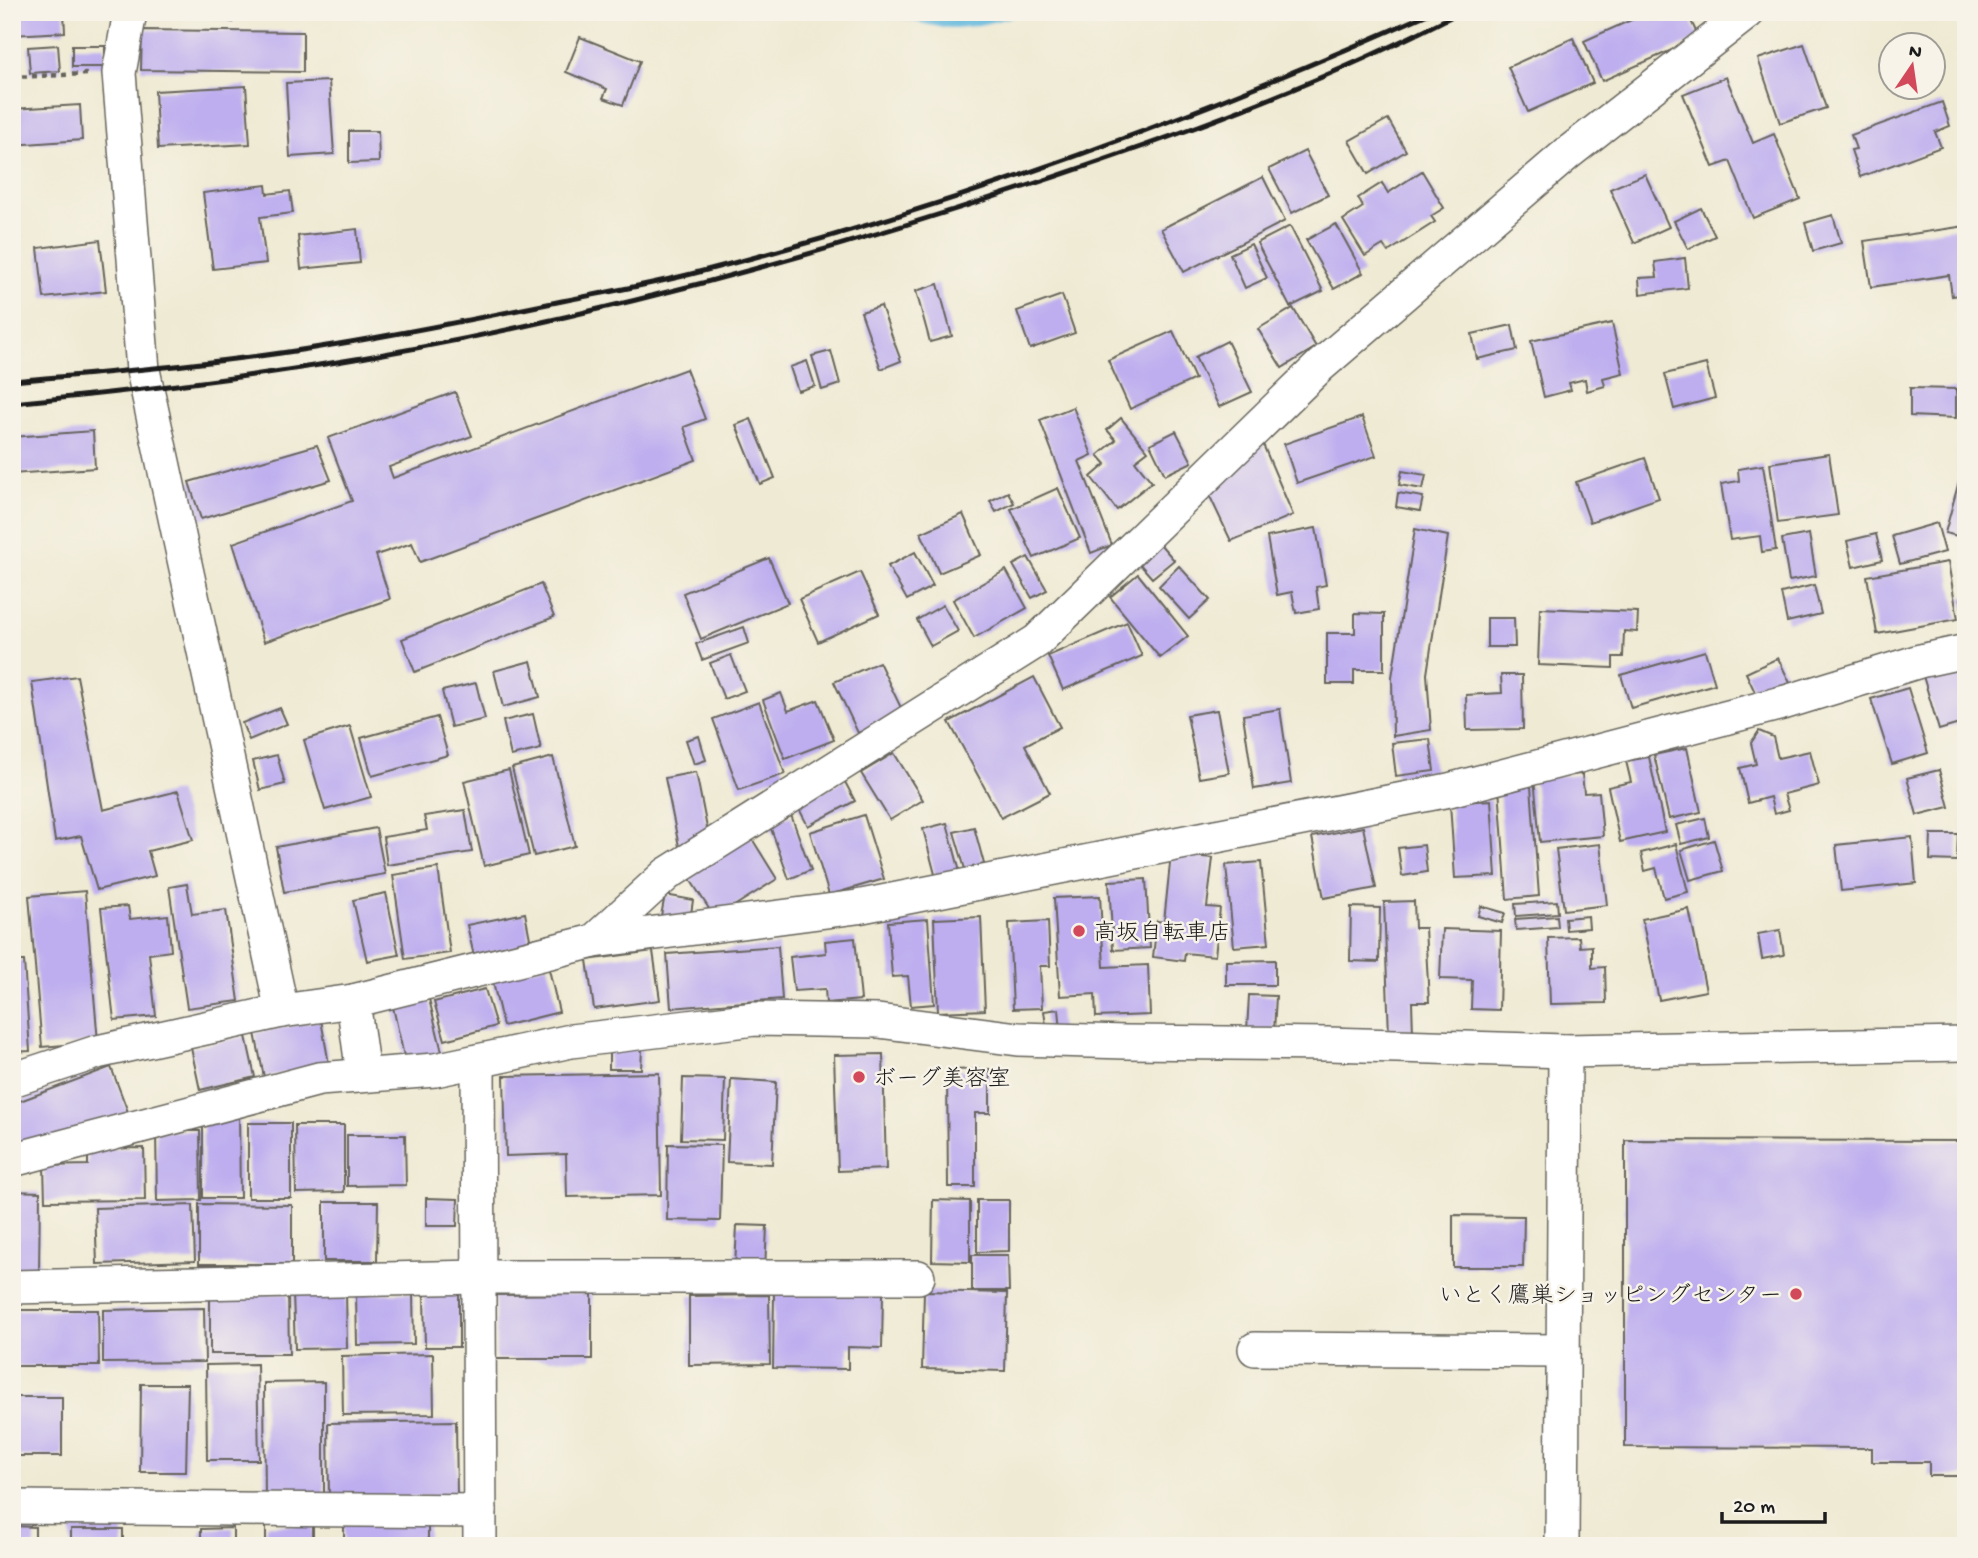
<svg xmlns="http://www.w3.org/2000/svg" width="1978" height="1558" font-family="'Gochi Hand','Klee One',sans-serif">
<rect width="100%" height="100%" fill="#f7f3e8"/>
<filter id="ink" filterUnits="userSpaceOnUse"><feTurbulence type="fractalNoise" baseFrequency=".0143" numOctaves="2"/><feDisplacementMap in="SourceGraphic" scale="14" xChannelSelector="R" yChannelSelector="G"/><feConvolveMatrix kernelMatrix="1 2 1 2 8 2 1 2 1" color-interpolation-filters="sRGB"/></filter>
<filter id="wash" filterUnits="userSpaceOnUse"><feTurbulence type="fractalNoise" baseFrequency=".00686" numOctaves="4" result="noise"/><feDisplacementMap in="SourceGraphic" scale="28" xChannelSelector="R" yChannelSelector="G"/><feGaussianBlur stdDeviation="1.57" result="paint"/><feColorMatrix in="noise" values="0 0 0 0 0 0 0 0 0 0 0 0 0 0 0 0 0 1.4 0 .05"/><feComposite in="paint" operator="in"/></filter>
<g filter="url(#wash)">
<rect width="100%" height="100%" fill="#efead3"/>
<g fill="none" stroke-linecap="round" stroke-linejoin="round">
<path stroke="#60b8dd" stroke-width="10" d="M897,12C951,28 959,25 1012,12"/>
</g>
<g id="blocks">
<g fill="#beaeef">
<path d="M12,12H64L65,32L12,35Z"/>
<path d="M189,12H234L233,22Z"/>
<path d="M1649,12H1687L1699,38L1602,81L1584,41Z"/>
<path d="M142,30L303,32V72L141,70Z"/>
<path d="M580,37L640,61L623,105L603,98L607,89L566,72Z"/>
<path d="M1573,38L1593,83L1528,112L1508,67Z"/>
<path d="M1804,44L1826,108L1780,123L1758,59Z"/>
<path d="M58,45L60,71L30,73L28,47Z"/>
<rect x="72" y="46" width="33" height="21"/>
<path d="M1726,77L1753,143L1774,134L1800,199L1753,218L1730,161L1713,167L1683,94Z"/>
<path d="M329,81L334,154L290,157L286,83Z"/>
<path d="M246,86L250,144L158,149L155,91Z"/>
<path d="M1942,102L1950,126L1935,132L1941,147L1860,177L1851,150L1856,149L1851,135Z"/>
<path d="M80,105L82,140L12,145V109Z"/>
<path d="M1388,119L1406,151L1368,174L1349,141Z"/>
<path d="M349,131H378L379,162L349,163Z"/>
<path d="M1305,151L1328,195L1292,213L1269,169Z"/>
<path d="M1422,171L1444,208L1431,216L1435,222L1388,252L1383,245L1365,256L1343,220L1363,207L1358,198L1382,183L1388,193Z"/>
<path d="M1645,174L1669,227L1634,243L1610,189Z"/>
<path d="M1263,177L1285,221L1184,272L1161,229Z"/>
<path d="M266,185L267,194L290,191L293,213L260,217L266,263L213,269L203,193Z"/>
<path d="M1701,208L1715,236L1688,249L1674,221Z"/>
<path d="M1833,215L1841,243L1813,251L1805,223Z"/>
<path d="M1336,224L1363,273L1334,289L1306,240Z"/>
<path d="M1290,226L1323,291L1290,307L1257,243Z"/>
<path d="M1966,226V294L1952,296L1949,275L1871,287L1864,241Z"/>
<path d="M357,229L360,263L301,269L298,236Z"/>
<path d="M100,240L106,291L44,298L38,248Z"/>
<path d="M1251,244L1267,278L1245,288L1230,254Z"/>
<path d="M1685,258L1688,288L1640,294L1639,278L1657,277L1655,262Z"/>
<path d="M938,284L952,336L930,342L916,291Z"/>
<path d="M1062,295L1075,333L1030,349L1017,311Z"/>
<path d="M881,306L901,361L881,369L861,312Z"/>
<path d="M1293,308L1316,347L1282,368L1258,329Z"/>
<path d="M1612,323L1623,373L1603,378L1605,386L1587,391L1585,379L1569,383L1571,390L1544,397L1531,341Z"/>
<path d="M1512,325L1517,350L1477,359L1472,334Z"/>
<path d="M1173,331L1195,379L1130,409L1108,360Z"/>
<path d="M1227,341L1252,392L1219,407L1195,357Z"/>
<path d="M831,351L840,384L822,390L812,356Z"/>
<path d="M807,361L815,386L798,391L790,367Z"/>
<path d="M1706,364L1715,398L1674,409L1665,374Z"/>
<path d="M686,369L705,419L684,427L696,460L420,562L412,543L376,555L390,599L264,642L233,543L352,501L328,438L455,392L472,436L389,467L393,478Z"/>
<path d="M1910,388L1956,389V418L1910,416Z"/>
<path d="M1073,407L1092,455L1079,461L1112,545L1091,553L1040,420Z"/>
<path d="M1362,417L1376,456L1297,483L1284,444Z"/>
<path d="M1121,418L1148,451L1135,461L1152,482L1117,510L1091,477L1106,464L1098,455L1116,440L1107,430Z"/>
<path d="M751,419L775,478L760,484L736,425Z"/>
<path d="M93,431L95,468L12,474V437Z"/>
<path d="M1176,431L1192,462L1165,475L1150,444Z"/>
<path d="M1259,435L1293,515L1231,541L1205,486Z"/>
<path d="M317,445L331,480L201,519L189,482Z"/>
<path d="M1829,454L1838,515L1778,523L1770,463Z"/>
<path d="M1645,458L1659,498L1590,522L1576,482Z"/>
<path d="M1763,465L1776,550L1762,552L1760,536L1730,540L1721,484L1739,481L1738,469Z"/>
<path d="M1962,470L1966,471V538L1945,533Z"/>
<path d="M1402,471L1426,475L1423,489L1399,485Z"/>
<path d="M1058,488L1080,538L1034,558L1011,509Z"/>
<path d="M1008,492L1014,503L996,512L990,501Z"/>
<path d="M1398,493L1423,497L1420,511L1396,507Z"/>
<path d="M963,514L981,555L939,573L921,533Z"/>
<path d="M1937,523L1945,552L1900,564L1892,536Z"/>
<path d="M1316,528L1326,585L1316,587L1319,609L1296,613L1292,592L1277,595L1267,537Z"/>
<path d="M1415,529L1448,536L1427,674L1431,730L1393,736L1392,677Z"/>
<path d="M1809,534L1816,576L1789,581L1782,539Z"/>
<path d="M1876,534L1882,560L1853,567L1847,541Z"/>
<path d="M1160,544L1174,560L1152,578L1138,562Z"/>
<path d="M915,552L933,586L907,600L888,566Z"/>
<path d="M1028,557L1047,590L1032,598L1013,565Z"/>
<path d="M769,558L788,603L701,639L683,593Z"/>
<path d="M1948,562L1958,619L1877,634L1867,576Z"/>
<path d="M1179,566L1210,600L1189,619L1159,586Z"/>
<path d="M1006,570L1027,608L974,638L953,600Z"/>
<path d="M860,572L879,614L818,642L799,599Z"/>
<path d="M1138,574L1188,636L1160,658L1110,597Z"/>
<path d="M541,584L554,617L415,672L402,639Z"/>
<path d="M1814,585L1821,614L1787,622L1781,593Z"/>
<path d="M1966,596V613H1965L1961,598Z"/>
<path d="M943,605L958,631L931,646L917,620Z"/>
<path d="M1540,608L1638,612L1637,632L1624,631L1623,657H1613V668L1538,665Z"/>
<path d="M1355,613L1384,614V670H1354V684H1327V633H1355Z"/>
<path d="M1487,618H1514L1515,647H1487Z"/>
<path d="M1127,622L1142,656L1063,690L1048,656Z"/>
<path d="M744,627L749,643L702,660L696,644Z"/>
<path d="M1705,651L1715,684L1631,708L1621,675Z"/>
<path d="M731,655L745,691L724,699L710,663Z"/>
<path d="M1778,658L1792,687L1760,703L1746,673Z"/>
<path d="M531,661L540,697L503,707L494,671Z"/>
<path d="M879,662L903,712L858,733L834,682Z"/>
<path d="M1966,664V722L1939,730L1923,676Z"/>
<path d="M1501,675H1522L1523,729L1467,730L1466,695L1502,693Z"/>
<path d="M77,676L103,810L178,791L193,840L148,851L155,876L97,890L81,836L55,841L32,682Z"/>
<path d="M1034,677L1060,727L1025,745L1050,793L1001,818L949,722Z"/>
<path d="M476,683L485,719L451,727L442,691Z"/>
<path d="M1908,688L1928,753L1892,764L1871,699Z"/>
<path d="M781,693L788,711L818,700L834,740L785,759L763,700Z"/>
<path d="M759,702L785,774L739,790L713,719Z"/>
<path d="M280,708L287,724L249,740L242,723Z"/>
<path d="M1280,709L1291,783L1254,789L1243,715Z"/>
<path d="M1217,710L1229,773L1199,778L1187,715Z"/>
<path d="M533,714L541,749L511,756L503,721Z"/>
<path d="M437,717L448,755L372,776L361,738Z"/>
<path d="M350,726L371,797L325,810L304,740Z"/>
<path d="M1759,731L1773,737L1778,758L1810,751L1819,785L1784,794L1789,810L1774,814L1770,797L1748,803L1740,768L1756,764L1751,743Z"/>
<path d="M699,736L706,760L694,764L686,740Z"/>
<path d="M1430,739L1434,771L1396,776L1392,743Z"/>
<path d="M1687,748L1701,812L1669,819L1654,755Z"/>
<path d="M894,753L923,800L890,820L861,773Z"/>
<path d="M277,755L285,784L260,790L253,761Z"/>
<path d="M553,757L575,846L534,856L512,768Z"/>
<path d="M1649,757L1665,832L1620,842L1608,787L1631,782L1626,761Z"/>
<path d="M509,770L529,855L484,866L464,781Z"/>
<path d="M1939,770L1949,807L1917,815L1907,778Z"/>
<path d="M696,772L708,833L694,836L697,854L681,856L665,778Z"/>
<path d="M1582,774L1584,793L1599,792L1603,836L1540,842L1534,778Z"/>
<path d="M844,780L855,801L808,826L797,805Z"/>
<path d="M1531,786L1539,896L1507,899L1499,788Z"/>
<path d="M1491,800L1496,876L1455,878L1450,803Z"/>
<path d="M465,810L472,852L387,865L383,837L427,830L424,816Z"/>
<path d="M791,815L811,870L789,879L769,823Z"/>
<path d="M864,815L884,879L829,895L810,832Z"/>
<path d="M1705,818L1709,837L1681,844L1676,825Z"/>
<path d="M947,823L960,872L936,878L923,829Z"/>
<path d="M974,827L984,864L965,869L954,832Z"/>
<path d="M1363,827L1376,888L1324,898L1312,837Z"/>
<path d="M376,828L385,874L284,892L276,847Z"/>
<path d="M749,834L777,879L715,918L686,873Z"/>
<path d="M1931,834H1958L1957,861L1930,860Z"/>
<path d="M1912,837L1916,883L1841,891L1836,845Z"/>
<path d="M1714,840L1723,871L1690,880L1681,850Z"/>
<path d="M1600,844L1607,905L1564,910L1556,849Z"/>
<path d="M1676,844L1688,892L1664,898L1656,868L1645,871L1641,853Z"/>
<path d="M1424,845L1427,872L1402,876L1398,848Z"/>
<path d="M1171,854L1213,858L1207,907L1220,908L1215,956L1185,953L1184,961L1153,957L1157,921L1164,922Z"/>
<path d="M1261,862L1269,944L1234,947L1226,865Z"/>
<path d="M438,868L450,953L405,959L393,875Z"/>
<path d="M1146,879L1150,948L1113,950L1109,881Z"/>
<path d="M187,884L192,914L226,910L239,1001L187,1008L169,887Z"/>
<path d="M85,891L98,1042L42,1047L29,896Z"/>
<path d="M386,893L399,955L367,961L353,900Z"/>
<path d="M665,895L693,900L690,921L661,916Z"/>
<path d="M1100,896L1104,967L1148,965L1150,1015L1096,1017L1095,994L1060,996L1054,898Z"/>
<path d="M1414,901L1415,928H1425L1429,1002H1412L1413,1034L1389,1035L1384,902Z"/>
<path d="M1557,901L1558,913L1516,916L1515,904Z"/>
<path d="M128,906L130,919L168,915L171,951L149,954L156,1016L114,1020L101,908Z"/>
<path d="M1481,906L1505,913L1502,923L1478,916Z"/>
<path d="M1351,907L1380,908L1379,962L1350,961Z"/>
<path d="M1689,909L1706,991L1659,1000L1642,919Z"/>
<path d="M525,913L531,944L474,956L467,925Z"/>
<path d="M1557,916L1558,927L1516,930L1515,919Z"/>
<path d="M1588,916L1589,928L1566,930L1565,918Z"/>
<path d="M981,917L985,1010L938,1012L934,919Z"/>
<path d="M928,919L934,1004L911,1006L908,976L892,977L888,922Z"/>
<path d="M1048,921L1050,966H1040L1042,1008L1013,1009L1009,923Z"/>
<path d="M1442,929L1501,931L1499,1010L1471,1009L1472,980L1440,979Z"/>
<path d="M1780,930L1784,955L1762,959L1758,934Z"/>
<path d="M1579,937L1580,947L1592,946V968L1605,967L1606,1003L1550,1004L1548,938Z"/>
<path d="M855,938L861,1000L826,1003L825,989L794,991L790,957L826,953L825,941Z"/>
<path d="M778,946L782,999L671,1008L667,954Z"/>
<path d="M653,951L660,1000L594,1009L587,960Z"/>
<path d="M1275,960V985H1226V961Z"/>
<path d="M12,961H24L30,1051L12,1052Z"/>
<path d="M548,965L559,1012L503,1026L492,978Z"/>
<path d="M485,989L496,1026L445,1040L434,1002Z"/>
<path d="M1249,995L1276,996L1274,1032L1247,1031Z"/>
<path d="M429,999L443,1056L406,1065L393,1007Z"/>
<path d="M1059,1009L1061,1031L1047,1033L1044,1011Z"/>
<path d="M321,1020L329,1064L264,1077L255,1033Z"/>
<path d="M246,1036L255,1077L200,1090L191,1048Z"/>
<path d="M609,1049H642L641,1069H609Z"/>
<path d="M883,1054L886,1169L838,1171L834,1055Z"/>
<path d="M111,1067L128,1112L12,1154V1104Z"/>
<path d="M990,1069V1113H975V1187H948L947,1070Z"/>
<path d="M659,1073L661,1195L567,1197L566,1154L506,1156L504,1076Z"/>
<path d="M683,1078L725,1079L723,1140L681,1139Z"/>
<path d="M731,1079L776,1082L772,1164L727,1162Z"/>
<path d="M203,1113L239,1114L240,1198H203Z"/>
<rect x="248" y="1123" width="43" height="75"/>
<path d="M295,1125H344V1192L296,1193Z"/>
<path d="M156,1131H200L201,1200L157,1201Z"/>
<path d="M347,1135H405L406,1185L347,1186Z"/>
<path d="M1625,1140L1966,1141V1476H1929V1462H1872V1448L1625,1447Z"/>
<path d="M668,1144L722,1145L720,1221L667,1220Z"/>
<path d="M144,1148L145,1200L45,1201L44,1166L88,1165V1149Z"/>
<path d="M12,1191L40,1192L39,1274L12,1273Z"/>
<path d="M426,1198L458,1199L457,1226H426Z"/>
<path d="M933,1200L970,1201V1262L932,1261Z"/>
<path d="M977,1200H1009V1251L977,1252Z"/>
<path d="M324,1202H378L377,1261H324Z"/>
<path d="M199,1204L292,1205V1264H199Z"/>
<path d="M193,1205L195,1261L97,1264L95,1208Z"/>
<path d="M1453,1215L1524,1216L1523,1267H1453Z"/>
<path d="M737,1225L767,1226L765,1270L735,1269Z"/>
<path d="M972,1255H1008L1009,1291H972Z"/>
<path d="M346,1291L347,1348L295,1349L293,1293Z"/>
<path d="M924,1291L1007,1293L1005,1371L922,1369Z"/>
<path d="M774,1292L883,1294L882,1348L848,1347V1369L773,1368Z"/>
<path d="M413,1293L414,1344L357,1345L356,1294Z"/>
<path d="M210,1294H288L289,1354H210Z"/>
<path d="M424,1294H459V1347H425Z"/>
<path d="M592,1294V1359H496L495,1295Z"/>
<path d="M769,1295L770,1364L689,1365V1296Z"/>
<path d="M204,1308L205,1362L103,1363V1310Z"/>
<path d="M12,1310H98L99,1366H12Z"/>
<path d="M433,1354L434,1414L343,1415L342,1356Z"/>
<path d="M257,1364L259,1460H207L206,1365Z"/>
<path d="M324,1382V1500L265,1499L264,1383Z"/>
<path d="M141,1384H188L186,1472H140Z"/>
<rect x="12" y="1397" width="50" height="59"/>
<path d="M456,1421L457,1496L329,1498L328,1423Z"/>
<path d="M344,1522H428V1543H444V1546H344Z"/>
<rect x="266" y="1525" width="47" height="21"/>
<path d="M12,1526L35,1527V1546H12Z"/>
<path d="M233,1528V1546H201V1529Z"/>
<rect x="71" y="1529" width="52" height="17"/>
</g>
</g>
</g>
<g filter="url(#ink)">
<use href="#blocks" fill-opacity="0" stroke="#66645c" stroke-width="2"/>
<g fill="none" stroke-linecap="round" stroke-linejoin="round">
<g stroke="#66645c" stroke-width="36">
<g id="minor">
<path d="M130,12L119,73L143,370L282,1011"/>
<path d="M594,941L667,874L1037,641L1320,366L1568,153L1748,12"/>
<path d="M353,1001L363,1074"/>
<path d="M478,1061L480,1546"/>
<path d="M12,1080L97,1052L282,1011L353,1001L594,941L857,907L1449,790L1786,702L1920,661L1966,651"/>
<path d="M12,1160L319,1079L435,1070L571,1041L755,1019L878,1021L1018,1039L1126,1042L1328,1044L1565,1051L1966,1044"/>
<path d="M12,1287L479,1277H918"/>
<path d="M1255,1349L1563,1351"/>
<path d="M12,1507L480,1511"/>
<path d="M1562,1546L1565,1051"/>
</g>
</g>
<path stroke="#66645c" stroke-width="4.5" stroke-dasharray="5 5" stroke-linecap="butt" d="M12,77L87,74"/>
<use href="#minor" stroke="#fff" stroke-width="33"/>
<g stroke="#1c1c1c" stroke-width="5">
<path d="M12,381C113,372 214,364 314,348C397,335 480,318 562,301C607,292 654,284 699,272C951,208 1195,118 1432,12"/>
<path d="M12,403C113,393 213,382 313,366C555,328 792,264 1024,187C1172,138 1322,84 1460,12"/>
</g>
</g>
</g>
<g fill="#d1495b" stroke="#f7f3e8" stroke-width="2.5">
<circle cx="1079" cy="931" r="7"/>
<circle cx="859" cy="1077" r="7"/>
<circle cx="1796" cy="1294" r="7"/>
</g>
<g text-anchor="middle" stroke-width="5" stroke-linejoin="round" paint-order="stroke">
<g font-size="23" fill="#1c1c1c" stroke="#f7f3e8" text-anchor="start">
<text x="1093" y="939">高坂自転車店</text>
<text x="873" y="1085">ボーグ美容室</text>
<text x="1782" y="1302" text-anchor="end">いとく鷹巣ショッピングセンター</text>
</g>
</g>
<rect width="1978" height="1558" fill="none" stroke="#f7f3e8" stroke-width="42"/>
<g transform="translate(1912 66) rotate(13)"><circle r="33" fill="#f7f3e8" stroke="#9f9d96" stroke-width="2"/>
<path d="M0-5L12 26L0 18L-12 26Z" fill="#d1495b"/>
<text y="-10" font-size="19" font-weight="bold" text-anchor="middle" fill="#1c1c1c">N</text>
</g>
<path d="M1722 1512v10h103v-10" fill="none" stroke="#1c1c1c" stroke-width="3.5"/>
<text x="1733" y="1512" font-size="21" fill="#1c1c1c" stroke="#f7f3e8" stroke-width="5" paint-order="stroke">20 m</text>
</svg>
